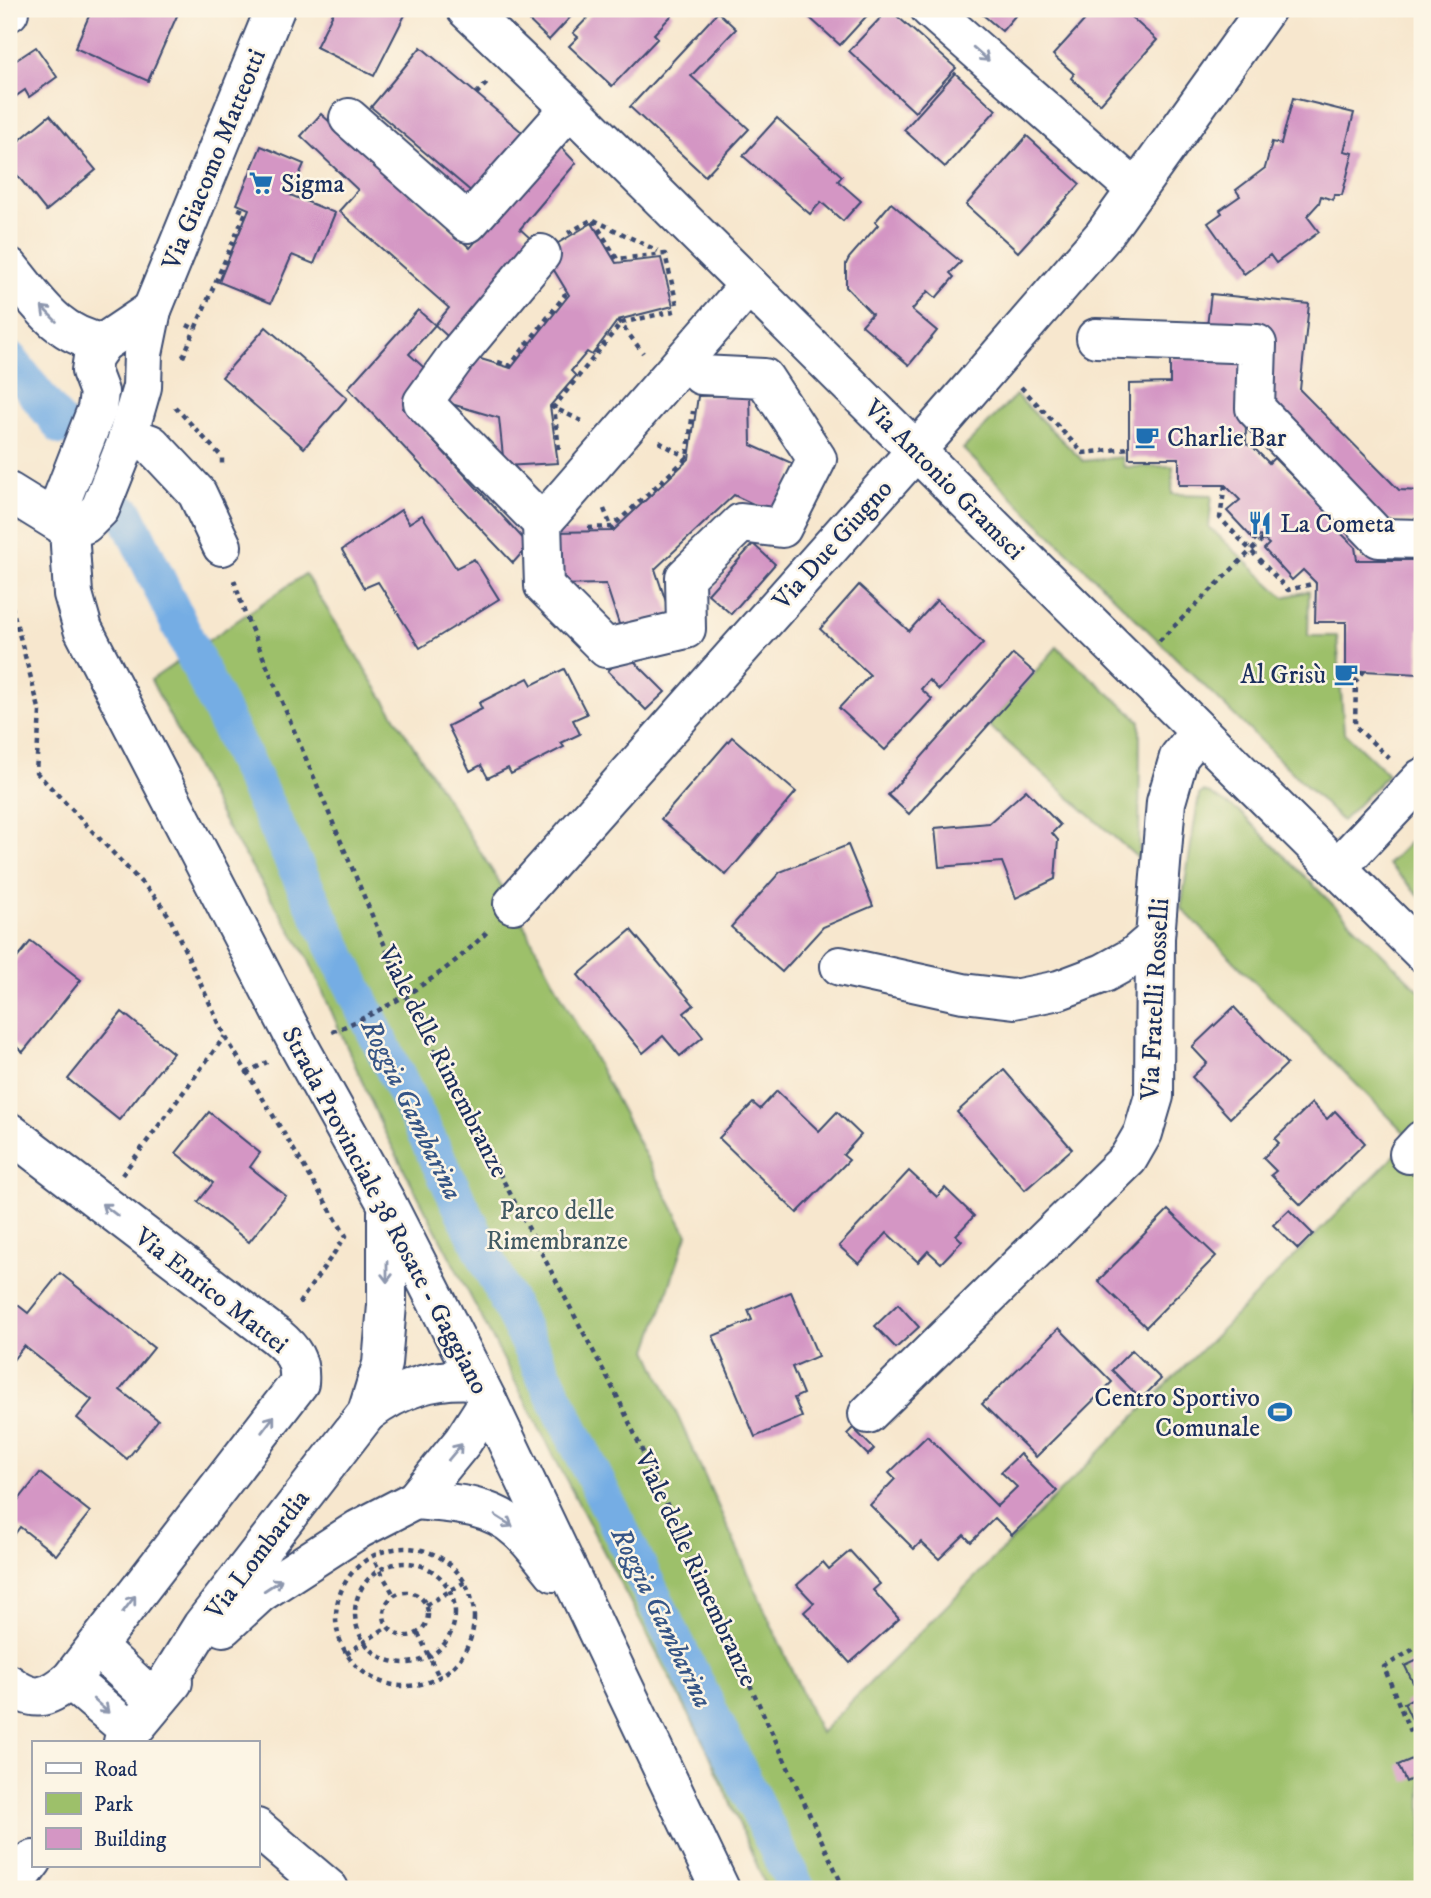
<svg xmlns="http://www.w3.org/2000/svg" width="1431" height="1898" font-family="'IM FELL DW Pica',serif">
<rect width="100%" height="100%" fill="#fcf5e5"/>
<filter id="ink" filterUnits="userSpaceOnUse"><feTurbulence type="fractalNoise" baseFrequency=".0143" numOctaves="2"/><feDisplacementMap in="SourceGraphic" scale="14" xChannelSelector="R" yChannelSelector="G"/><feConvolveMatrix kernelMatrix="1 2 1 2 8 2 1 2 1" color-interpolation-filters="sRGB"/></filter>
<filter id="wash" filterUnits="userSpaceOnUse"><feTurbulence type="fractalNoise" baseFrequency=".00686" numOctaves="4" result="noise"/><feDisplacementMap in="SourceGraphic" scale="28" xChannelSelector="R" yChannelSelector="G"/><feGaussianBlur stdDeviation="1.57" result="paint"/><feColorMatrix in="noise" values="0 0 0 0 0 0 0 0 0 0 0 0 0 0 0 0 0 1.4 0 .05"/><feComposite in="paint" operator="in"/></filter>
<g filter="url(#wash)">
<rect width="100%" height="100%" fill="#f7e7ce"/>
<g fill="#9dc06a" stroke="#5c7864" stroke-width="2">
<path d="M1016,395L1083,461L1122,457L1124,467L1173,466L1172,494L1212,495L1209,527L1284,597L1309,591L1308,636H1337L1344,732L1388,774L1342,821L963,449Z"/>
<path d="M305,574L513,904L687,1234L648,1350L820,1733L1411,1139L1181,908L1199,795L1203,792L1210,794L1241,813L1422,993V1889H767L708,1751L383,1129L308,958L224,822L151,680Z"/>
<path d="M1057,647L1140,721L1139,859L988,725Z"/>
<path d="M1422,830V898L1388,864Z"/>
</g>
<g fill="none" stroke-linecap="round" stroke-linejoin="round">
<g stroke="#74ade4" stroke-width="37">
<path d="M9,359L62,427"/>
<path d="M126,514L382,1046L797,1889"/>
</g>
</g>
<g id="blocks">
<g fill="#d496c4">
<path d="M92,9H180L148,81L75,48Z"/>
<path d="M335,9H408L374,76L316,47Z"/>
<path d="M517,9H578L549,40Z"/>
<path d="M596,9H668L673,14L654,34L658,38L612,86L569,46L578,37L573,33Z"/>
<path d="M800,9H873L840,45Z"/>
<path d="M889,9L956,68L915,112L849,51Z"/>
<path d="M976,9H1021L1002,31Z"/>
<path d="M1071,9H1122L1157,40L1100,104L1071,78L1074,74L1053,55L1084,21Z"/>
<path d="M718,12L736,29L691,76L749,129L705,176L630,107Z"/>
<path d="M36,47L57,77L29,97L25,90L9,101V65Z"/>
<path d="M421,47L529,138L479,198L371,107Z"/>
<path d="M955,73L996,110L945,167L904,130Z"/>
<path d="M1293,98L1354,113L1344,151L1353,153L1342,195H1334L1333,200L1321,196L1319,203L1307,216L1319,232L1276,263L1270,255L1244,274L1208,223L1222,213L1220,210L1240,196L1236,190L1265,168L1272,142L1281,144Z"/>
<path d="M321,114L470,248L558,144L576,163L520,229L541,248L456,344L435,325L449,308L339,211L358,190L301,136Z"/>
<path d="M50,115L96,170L46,211L9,165V149Z"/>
<path d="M777,118L842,176L838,181L861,201L843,221L821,202L810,214L743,156Z"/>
<path d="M1027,136L1080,184L1018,252L966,205Z"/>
<path d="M261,146L304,164L290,195L335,213L314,264L292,255L271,303L219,282L249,209L237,204Z"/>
<path d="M891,203L961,262L950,273L954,277L936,298L928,291L912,310L937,331L909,365L862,325L872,314L846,287V264L849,258L878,225L875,222Z"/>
<path d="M592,223L616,263L661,258L673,306L618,320L592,355L587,352L571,371L576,376L550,406L558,463L504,466L499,418L448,403L464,354L511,368L569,295L543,252Z"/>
<path d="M1211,294L1309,304L1300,390L1399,490L1422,491V521L1384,519L1266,399L1271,332L1207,326Z"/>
<path d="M418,310L435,325L409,354L432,375L403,408L529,545L513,563L348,388Z"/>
<path d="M266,327L347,398L304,448L222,377Z"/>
<path d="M1245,357L1246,444L1254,448L1269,463L1274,458L1344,528L1340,532L1355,547L1357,560H1422V629H1419V674L1364,671L1346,674V622H1315L1316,583L1303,570L1292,580L1264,549L1269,544L1260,536L1255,541L1227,511L1240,500L1225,485H1179V458H1129V384L1170,383V358Z"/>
<path d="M750,395L751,445L796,465L773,513L734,495L655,569L671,617L621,630L606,584L553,585V532L613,531L689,459L698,396Z"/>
<path d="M401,510L409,523L422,515L456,568L474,559L499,599L420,648L378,582L364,588L342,550Z"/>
<path d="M753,544L775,564L731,614L708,594Z"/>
<path d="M859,585L909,631L937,600L983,643L939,690L929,680L921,689L932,699L885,750L839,708L870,675L820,629Z"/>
<path d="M626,653L665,692L646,710L608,671Z"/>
<path d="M1013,654L1035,673L909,814L888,795Z"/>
<path d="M564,669L587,714L573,720L580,734L561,743L564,747L511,774L508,768L488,778L481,765L470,771L448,726L482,709L479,703L528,678L532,685Z"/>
<path d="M732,737L796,792L726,875L661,819Z"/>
<path d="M1026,790L1060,825L1052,833L1058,840L1055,879L1016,898L1002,862L939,867L935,828L989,823Z"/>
<path d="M848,845L873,906L823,927L782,972L731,927L780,872Z"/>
<path d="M631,930L694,1005L684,1013L703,1037L680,1056L663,1036L643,1053L578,975Z"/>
<path d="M31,941L81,980L23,1052L9,1041V968Z"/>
<path d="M1234,1007L1287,1064L1230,1118L1192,1077L1207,1063L1192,1047Z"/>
<path d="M122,1012L173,1053L119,1120L68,1079Z"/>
<path d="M1004,1070L1072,1149L1025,1190L957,1112Z"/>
<path d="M777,1091L819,1131L837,1112L861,1135L843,1155L849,1160L797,1213L719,1138L753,1103L760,1109Z"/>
<path d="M1312,1103L1327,1119L1335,1111L1365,1143L1301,1205L1271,1175L1276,1171L1263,1158L1279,1143L1275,1139Z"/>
<path d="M209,1112L260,1153L250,1167L286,1196L249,1242L198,1202L213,1183L176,1153Z"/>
<path d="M909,1171L937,1197L945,1188L974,1216L956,1235L962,1241L941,1263L928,1251L918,1262L887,1233L859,1264L839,1246Z"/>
<path d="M1168,1210L1216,1256L1146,1327L1098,1281Z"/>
<path d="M1289,1210L1313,1234L1298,1249L1273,1225Z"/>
<path d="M60,1273L154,1348L120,1390L158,1420L127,1459L77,1418L92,1400L24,1346L9,1365V1298L28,1313Z"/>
<path d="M791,1292L818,1356L792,1367L803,1394L794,1398L802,1417L755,1437L713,1336L752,1320L748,1310Z"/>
<path d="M898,1304L919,1327L896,1348L875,1326Z"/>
<path d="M1059,1328L1112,1382L1036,1457L982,1404Z"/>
<path d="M1132,1350L1161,1379L1141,1399L1112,1370Z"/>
<path d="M853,1428L874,1449L868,1455L847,1434Z"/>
<path d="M927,1436L997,1506L1017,1487L1001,1472L1020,1454L1057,1491L1012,1535L995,1518L971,1542L964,1535L939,1559L921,1542L914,1549L870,1505L895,1479L889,1473Z"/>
<path d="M40,1473L90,1512L56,1555L20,1527L9,1542V1495L17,1502Z"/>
<path d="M850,1551L880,1584L873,1590L899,1619L850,1663L804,1612L814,1603L797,1585L823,1562L829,1569Z"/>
<path d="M1422,1658V1718L1413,1722L1404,1703L1419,1695L1405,1666Z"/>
<path d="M1419,1756L1422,1762V1774L1406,1782L1398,1765Z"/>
</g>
</g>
</g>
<g filter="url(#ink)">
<use href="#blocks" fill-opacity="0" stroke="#3c4b6f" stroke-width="2"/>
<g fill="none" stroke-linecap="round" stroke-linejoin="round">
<g stroke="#3c4b6f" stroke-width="42">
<g id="minor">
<path d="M466,9L570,108L1422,952"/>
<path d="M930,9L1136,190"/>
<path d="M9,11V12"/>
<path d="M349,118L468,223L570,108"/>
<path d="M541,254L457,355L423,402L542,523L749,285"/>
<path d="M9,267C37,301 56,335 103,343"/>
<path d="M152,310L103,343L93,357L91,371L99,392L97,409L62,499L69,529L73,594L83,629L299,1046L387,1204L488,1402L720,1889"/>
<path d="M1096,338L1257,344L1255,408L1379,538L1422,539"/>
<path d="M129,436L151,444L197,493L222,546"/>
<path d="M9,492L69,529"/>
<path d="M542,523L544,586L606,648L686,629L685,577L741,523L782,528L817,459L764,378L701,375"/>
<path d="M69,529L85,524L100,509L125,446L142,387L143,354L152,310L275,9"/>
<path d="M1337,868L1422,778"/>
<path d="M513,904L946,417L1103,236L1266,9"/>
<path d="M840,966L963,993L1014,999L1059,990L1104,973L1133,957L1155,938"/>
<path d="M9,1132L276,1336C293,1350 301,1361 299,1383L70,1680C47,1699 33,1703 9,1684"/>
<path d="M1409,1154L1422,1140"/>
<path d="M367,1413C400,1388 434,1377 475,1380"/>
<path d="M868,1414L1128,1159L1143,1133L1154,1096L1155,938L1166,802L1179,757L1199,732"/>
<path d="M415,1500C451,1503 490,1504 518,1530C532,1542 543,1559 554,1572"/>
<path d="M223,1627L260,1593L359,1529L415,1500L463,1441L488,1402"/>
<path d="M97,1647L155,1701"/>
<path d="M70,1680L131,1732"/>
<path d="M155,1701L202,1626L367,1413L382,1364L387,1305V1212"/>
<path d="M123,1742L173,1682"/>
<path d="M257,1828L329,1889"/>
<path d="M11,1889L33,1860"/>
</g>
</g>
<g stroke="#3c4b6f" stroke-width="4.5" stroke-dasharray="5 5" stroke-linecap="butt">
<path d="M476,94L488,82"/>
<path d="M594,220L658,251"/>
<path d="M568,233L593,219L617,259L665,254L678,309"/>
<path d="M618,320L643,353"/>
<path d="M187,325L195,329L246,212L234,207"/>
<path d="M183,357L195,329"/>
<path d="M498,362L510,366L565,295L561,288"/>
<path d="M1021,387L1083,453L1129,448"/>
<path d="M550,406L584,422"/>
<path d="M175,407L222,457V466"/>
<path d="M659,442L688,458"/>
<path d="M559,449L554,407L621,323L678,310"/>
<path d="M1225,485L1220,518L1288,590L1316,583"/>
<path d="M604,509L613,531"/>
<path d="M588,528L612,527L687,458L693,411"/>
<path d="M234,580L245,614L406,996L618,1398L844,1889"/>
<path d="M9,596L40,712L36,772L157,899L169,916L225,1036L346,1236L297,1306"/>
<path d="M1159,641L1263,539"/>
<path d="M1364,671L1356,681L1355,726L1390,759"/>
<path d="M332,1032C391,1007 443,977 488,931"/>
<path d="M246,1073L267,1062"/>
<path d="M122,1175L225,1036"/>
<circle cx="405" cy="1617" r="69"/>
<path d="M375,1562L394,1595"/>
<circle cx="405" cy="1613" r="50"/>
<circle cx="406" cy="1614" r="22"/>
<path d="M426,1605L465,1582"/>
<path d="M418,1633L439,1677"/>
<path d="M1422,1644L1384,1667L1411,1734L1422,1729"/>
<path d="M346,1654L387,1627"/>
</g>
<use href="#minor" stroke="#fff" stroke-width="38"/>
</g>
<defs><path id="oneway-shaft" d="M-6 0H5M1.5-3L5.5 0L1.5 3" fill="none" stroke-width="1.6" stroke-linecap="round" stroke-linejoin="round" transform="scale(1.75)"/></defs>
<g stroke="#8d97ae">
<use href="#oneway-shaft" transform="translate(981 54) rotate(41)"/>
<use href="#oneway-shaft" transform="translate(49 314) rotate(-135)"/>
<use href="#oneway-shaft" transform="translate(110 1210) rotate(-143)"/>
<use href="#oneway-shaft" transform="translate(387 1272) rotate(90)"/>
<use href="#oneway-shaft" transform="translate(268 1424) rotate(-53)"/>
<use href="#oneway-shaft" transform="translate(455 1452) rotate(-50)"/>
<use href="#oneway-shaft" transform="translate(504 1521) rotate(32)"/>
<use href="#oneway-shaft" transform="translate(273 1585) rotate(-33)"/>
<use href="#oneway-shaft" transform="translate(129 1604) rotate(-53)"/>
<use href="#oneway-shaft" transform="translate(101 1706) rotate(42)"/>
</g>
</g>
<defs>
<g id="supermarket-bare" transform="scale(1.89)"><path d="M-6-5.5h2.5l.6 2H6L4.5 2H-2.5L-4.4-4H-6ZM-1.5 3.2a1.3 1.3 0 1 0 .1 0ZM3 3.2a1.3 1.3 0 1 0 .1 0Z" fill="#1f6fb2" stroke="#fcf5e5" stroke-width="2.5" paint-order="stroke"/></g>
<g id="cafe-bare" transform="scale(1.89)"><path d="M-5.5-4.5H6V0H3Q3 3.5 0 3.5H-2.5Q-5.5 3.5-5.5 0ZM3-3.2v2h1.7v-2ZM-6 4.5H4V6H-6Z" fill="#1f6fb2" stroke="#fcf5e5" stroke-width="2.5" paint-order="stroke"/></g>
<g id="restaurant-bare" transform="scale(1.89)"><path d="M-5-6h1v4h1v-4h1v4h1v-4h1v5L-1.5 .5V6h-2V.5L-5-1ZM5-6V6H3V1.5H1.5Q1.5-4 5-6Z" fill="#1f6fb2" stroke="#fcf5e5" stroke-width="2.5" paint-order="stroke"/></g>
<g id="stadium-bare" transform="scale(1.89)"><path d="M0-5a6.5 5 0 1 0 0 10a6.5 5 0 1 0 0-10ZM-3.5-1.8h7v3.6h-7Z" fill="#1f6fb2" stroke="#fcf5e5" stroke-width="2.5" paint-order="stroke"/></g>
</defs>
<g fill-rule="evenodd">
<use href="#supermarket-bare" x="261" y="183"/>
<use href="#cafe-bare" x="1147" y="437"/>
<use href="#restaurant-bare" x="1260" y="523"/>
<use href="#cafe-bare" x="1346" y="674"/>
<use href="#stadium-bare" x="1280" y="1412"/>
</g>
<g text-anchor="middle" stroke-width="5" stroke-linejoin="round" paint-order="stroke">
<g font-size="26" fill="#1b2f5e" stroke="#fcf5e5">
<text transform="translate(213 159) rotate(-68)" y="9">Via Giacomo Matteotti</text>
<text transform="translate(945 479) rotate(45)" y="9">Via Antonio Gramsci</text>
<text transform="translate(832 544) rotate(-48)" y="9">Via Due Giugno</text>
<text transform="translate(1154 999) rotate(-87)" y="9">Via Fratelli Rosselli</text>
<text transform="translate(444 1061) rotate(63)" y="9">Viale delle Rimembranze</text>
<text transform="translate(386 1210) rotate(62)" y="9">Strada Provinciale 38 Rosate - Gaggiano</text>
<text transform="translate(212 1290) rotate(38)" y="9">Via Enrico Mattei</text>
<text transform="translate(257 1554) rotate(-53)" y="9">Via Lombardia</text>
<text transform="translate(697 1568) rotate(65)" y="9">Viale delle Rimembranze</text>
</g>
<g font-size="26" fill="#1b2f5e" stroke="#fcf5e5" text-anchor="start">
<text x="281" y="192">Sigma</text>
<text x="1167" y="446">Charlie Bar</text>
<text x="1280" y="532">La Cometa</text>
<text x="1326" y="683" text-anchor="end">Al Grisù</text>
<text x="1260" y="1406" text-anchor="end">Centro Sportivo<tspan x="1260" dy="30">Comunale</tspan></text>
</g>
<g font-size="26" fill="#425a62" stroke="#fcf5e5">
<text x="557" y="1219">Parco delle<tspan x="557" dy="30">Rimembranze</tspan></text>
</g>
<g font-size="28" font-style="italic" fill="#365586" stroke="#fcf5e5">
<text transform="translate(413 1109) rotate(64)" y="10">Roggia Gambarina</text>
<text transform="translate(663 1617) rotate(64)" y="10">Roggia Gambarina</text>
</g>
</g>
<rect width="1431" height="1898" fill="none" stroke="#fcf5e5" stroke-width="35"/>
<rect x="32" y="1741" width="228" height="126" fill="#fcf5e5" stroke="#a2a6af" stroke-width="2"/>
<rect x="46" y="1763" width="35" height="10" fill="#ffffff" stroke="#a2a6af" stroke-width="2"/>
<text x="94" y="1776" font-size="21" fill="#1b2f5e">Road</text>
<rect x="46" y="1793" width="35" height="21" fill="#9dc06a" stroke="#a2a6af" stroke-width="2"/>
<text x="94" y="1811" font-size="21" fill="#1b2f5e">Park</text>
<rect x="46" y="1828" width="35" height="21" fill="#d496c4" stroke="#a2a6af" stroke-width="2"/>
<text x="94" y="1846" font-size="21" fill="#1b2f5e">Building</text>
</svg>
